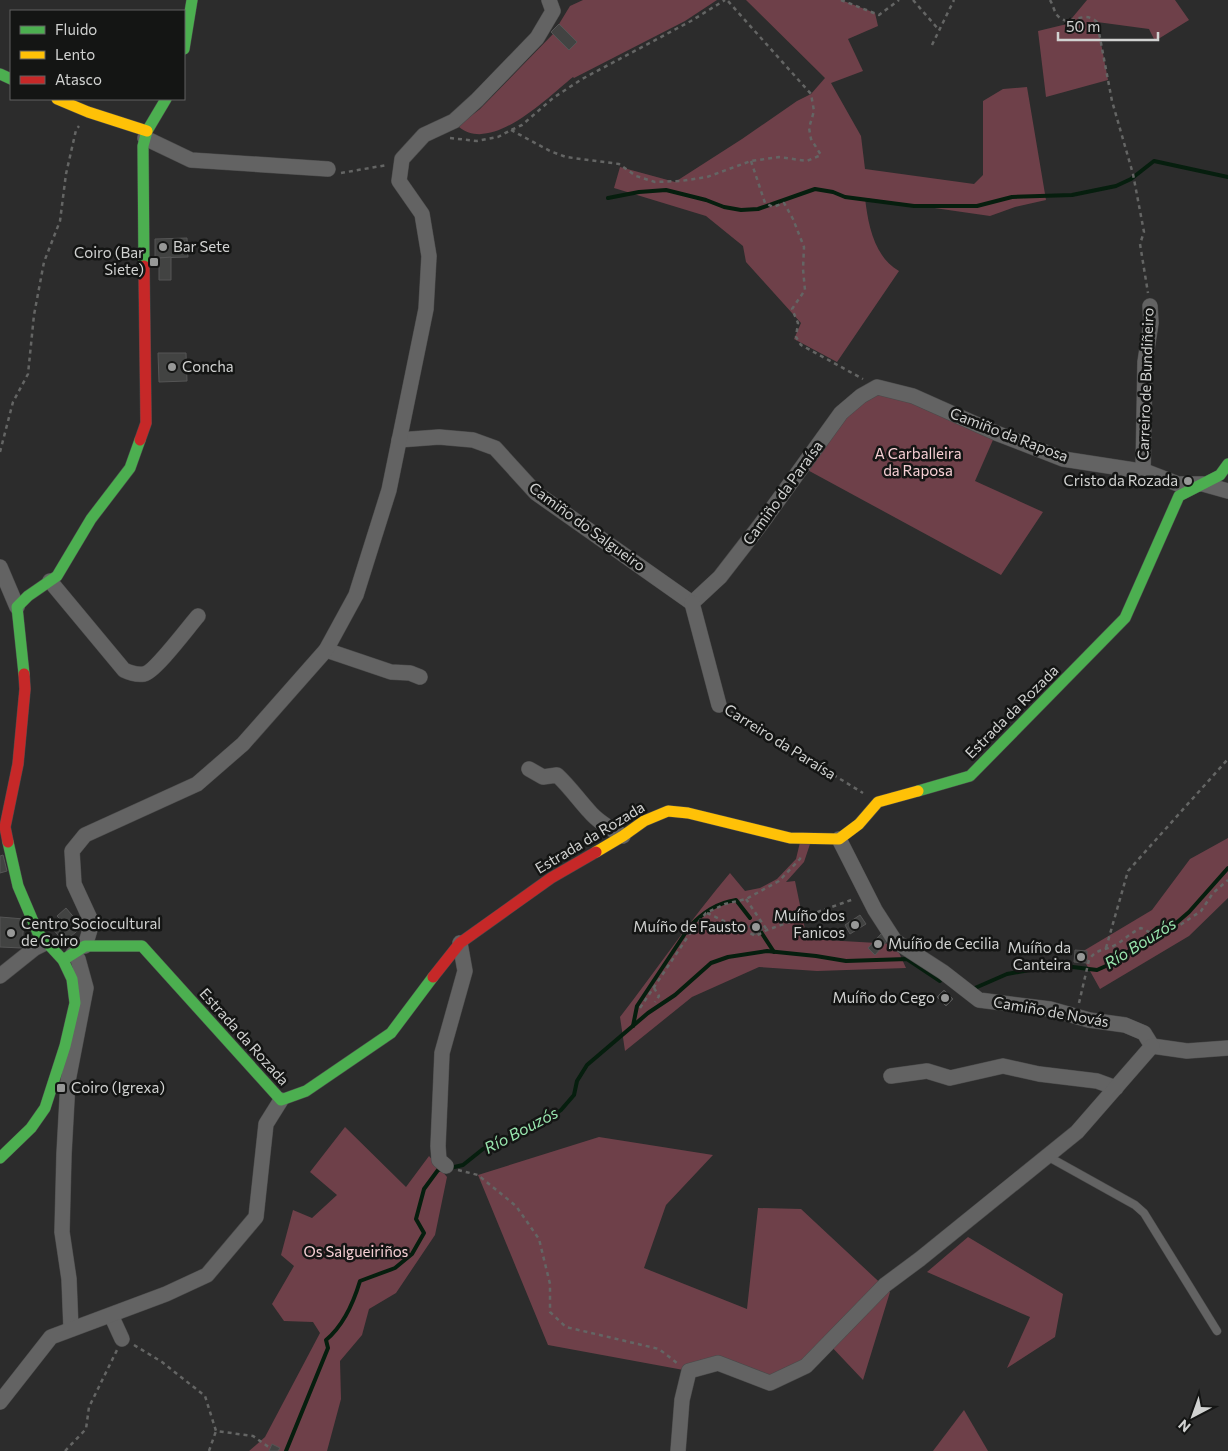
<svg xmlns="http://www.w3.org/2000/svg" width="1228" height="1451" font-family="Commissioner,sans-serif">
<rect width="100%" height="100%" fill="#2c2c2c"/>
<g fill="#6e4049">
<path d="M583,0H717L685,21L574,78L573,77C548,97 492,154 459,127L462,123L480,109L553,34L551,32L559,24L570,6Z"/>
<path d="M746,0H841L875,13L878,26L848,39L863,71L831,83L861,136L865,169L974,184L983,175V101L1003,89L1027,87L1046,200L1015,207L990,216L865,198C868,224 874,257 899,271L837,362L794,339L801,323L746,262L743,246L706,216L614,188L620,167L675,182L742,139L797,101L811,94L825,78Z"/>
<path d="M1087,0H1175L1189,20L1155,41L1149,29L1097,22L1108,80L1046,97L1038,31L1067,24Z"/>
<path d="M877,387L996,433L975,481L1043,512L1001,575L802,467L841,413Z"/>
<path d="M801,838H812L804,862L786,882L795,881L807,939L895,944L906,968L817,971L759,967L692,997L625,1051L620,1017C657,969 691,919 730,873L745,891L760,888L777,879L796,859Z"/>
<path d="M1228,838V898L1189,936L1100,989L1080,953L1152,910L1190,859Z"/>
<path d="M345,1127L406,1187L429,1156L447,1177L435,1235L396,1293L369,1309L362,1335L340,1361L341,1399L327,1451H249L265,1437L320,1333L313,1322L284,1321L272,1304L294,1266L281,1255L293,1210L312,1218L337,1195L310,1172Z"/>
<path d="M599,1137L713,1155L666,1205L644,1268L747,1309L758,1208L801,1209L890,1292L863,1380L828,1343L770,1383L718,1363L689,1371L548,1345L478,1175Z"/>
<path d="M968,1237L1063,1294L1055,1337L1007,1368L1030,1317L927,1272Z"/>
<path d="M964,1410L988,1451H933Z"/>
</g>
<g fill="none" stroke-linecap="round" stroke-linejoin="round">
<g stroke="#061e0e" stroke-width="4">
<path d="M608,198L639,192L666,190L706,200L724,207L741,210L758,209L815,189L833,192L845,197L914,206H977L1012,197L1072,195L1116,186L1131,179L1154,161L1228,177"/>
<path d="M761,932L774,952"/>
<path d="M975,988L1007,974L1057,965L1097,970L1117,961L1157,928L1174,925L1189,912L1228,868"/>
<path d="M633,1026L637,1006L690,926C703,913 716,903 736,900L750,918"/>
<path d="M450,1168L463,1165L483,1149L546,1121L561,1110L574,1095L577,1081L587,1065L648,1013L675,995L711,963L728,957L767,951L816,956L846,961L907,959L940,981"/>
<path d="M286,1451L328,1348L326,1340C343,1326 354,1301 360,1281L395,1268L412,1254L424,1233L416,1219L424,1189L438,1170L443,1169"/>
</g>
</g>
<g fill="#424342" stroke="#555">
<path d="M559,24L577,42L569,50L551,32Z"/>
<path d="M187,238L188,257L155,258V239Z"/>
<path d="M171,257V280H159V258Z"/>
<path d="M158,353H186L187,381L159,382Z"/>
<path d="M3,855L7,871L0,873V856Z"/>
<path d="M66,908L82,927L64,942L52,928L61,920L57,916Z"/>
<path d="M860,915L866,924L850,934L845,925Z"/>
<path d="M0,917L24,919L22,948L0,947Z"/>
<path d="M758,920L763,929L755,935L749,926Z"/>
<path d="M881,934L888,940L875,955L868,948Z"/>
<path d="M1075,950L1087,951V963L1074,962Z"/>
<path d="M944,990L953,999L946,1006L937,997Z"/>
<path d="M272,1444L280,1448L278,1451H269Z"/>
</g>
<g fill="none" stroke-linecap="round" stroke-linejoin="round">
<g stroke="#4a4a4a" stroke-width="9">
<path id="lane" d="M1047,1156L1135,1205L1144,1213L1217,1331"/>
</g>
<g stroke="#4a4a4a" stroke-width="16">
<g id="street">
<path d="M145,138L191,160L328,169"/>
<path d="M399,440L439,437L473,440L495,448L536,493L692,603"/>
<path d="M1143,471L1145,362L1151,323L1150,306"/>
<path d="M0,567L17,607"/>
<path d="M50,581L124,670C130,673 137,675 144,674C155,672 189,626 198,616"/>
<path d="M692,603L720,577L761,524L841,413L861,396L877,387L913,396L996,433L1063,459L1147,472L1178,484H1203L1228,491"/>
<path d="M692,603L719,705"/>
<path d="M326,650L391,672L410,673L420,677"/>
<path d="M529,769L543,777L557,775C569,786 578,799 589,811C598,822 611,829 623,836"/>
<path d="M839,839L875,910L895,941L943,972L979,1000L1050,1009L1089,1020L1125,1025L1144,1033L1152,1046"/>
<path d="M85,946L92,923L74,884L72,851L85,835L197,784L243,744L326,650L356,595L389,490L426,309L429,256L422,214L399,181L402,159L424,135L454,121L477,100L537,38L553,11L549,0"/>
<path d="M0,976L35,948L47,942"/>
<path d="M1152,1046L1187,1051L1228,1048"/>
<path d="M891,1076L927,1071L950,1078L1003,1066L1039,1074L1097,1081L1116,1088"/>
<path d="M446,1166L439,1160L438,1146L442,1053L465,971L460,943"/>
<path d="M111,1315L122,1339"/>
<path d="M71,1329L69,1279L62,1232L64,1154L68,1081L86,988L78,959L73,954"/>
<path d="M0,1402L51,1337L166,1294L207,1275L256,1217L266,1124L281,1100"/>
<path d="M678,1451L682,1400L689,1371L718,1363L770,1383L806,1366L885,1285L920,1259L1077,1132L1152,1046"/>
</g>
</g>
<g stroke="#4a4a4a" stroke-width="12">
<g id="fast">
<path d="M184,49L192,0"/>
<path d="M0,74L11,79"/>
<path d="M144,266L143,146L147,131L166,99"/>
<path d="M24,674L17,607L28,596L57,576L91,519L130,468L140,440"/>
<path d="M918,791L970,776L1125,618L1179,496L1220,475L1228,464"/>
<path d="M63,960L85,946H142L281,1100L306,1091L391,1033L433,977"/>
<path d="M0,1158L31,1128L45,1108L65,1046L75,1003L72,979L63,960L38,933L18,886L8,842"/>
</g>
</g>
<g stroke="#4a4a4a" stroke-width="12">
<g id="slow">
<path d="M57,99L88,112L147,131"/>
<path d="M596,852L623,836L644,821L668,811L688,813L790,838L839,839L859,824L878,802L918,791"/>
</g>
</g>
<g stroke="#4a4a4a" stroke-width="12">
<g id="jam">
<path d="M140,440L146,423L144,266"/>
<path d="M8,842L5,827L18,764L25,689L24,674"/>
<path d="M433,977L460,943L551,878L596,852"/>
</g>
</g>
<g stroke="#646564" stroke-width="2.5" stroke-dasharray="4 4" stroke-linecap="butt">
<path d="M841,0L879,15L899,0"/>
<path d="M913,0L939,30"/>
<path d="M1050,0C1053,5 1054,11 1057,15C1070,30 1082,8 1097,22L1112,101L1133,174L1144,232L1140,244L1148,293"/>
<path d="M932,45L954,0"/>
<path d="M511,130L550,151L566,157L619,164L636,176L655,182L681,181L707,177L751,161L779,157L807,161L821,155L811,139L809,128L814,111L811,94L727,0"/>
<path d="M450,138L477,141L498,137L511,130L522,125L553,98L582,79L691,21L725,0"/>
<path d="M751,161L765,203L773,207L784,203L793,219L804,247L803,269L805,290L792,309L798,323L796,337L801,345L863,379"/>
<path d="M341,173L387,165"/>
<path d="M0,452L13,402L28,374L34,315L44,262L60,221L66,174L76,130L79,126"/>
<path d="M731,712L863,793"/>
<path d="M746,899L767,930"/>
<path d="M707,913L756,936L767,930L854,899"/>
<path d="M1106,948L1128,871L1228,759"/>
<path d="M654,988L659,996L655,1002"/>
<path d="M1079,1003L1089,960C1096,948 1106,951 1117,944C1125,939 1132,932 1141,928L1161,938L1201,911L1213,893L1228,880"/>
<path d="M640,1008L695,926L706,913L725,904L746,899L779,881L800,859L801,854"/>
<path d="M458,1170L478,1175L516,1206L539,1239L550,1284V1312L566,1327L659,1349L677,1363"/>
<path d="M134,1345L162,1362L205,1396L216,1431L253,1436L270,1448"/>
<path d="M65,1451L86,1429L89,1407L117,1350"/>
<path d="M209,1451L216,1431"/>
</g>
<use href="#lane" stroke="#636363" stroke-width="8"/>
<use href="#street" stroke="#636363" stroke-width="15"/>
<use href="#fast" stroke="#4caf50" stroke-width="11"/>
<use href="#slow" stroke="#ffc107" stroke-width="11"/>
<use href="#jam" stroke="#c62828" stroke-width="11"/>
</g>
<g fill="#979897" stroke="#141514" stroke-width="2">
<circle cx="163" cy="247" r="5"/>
<rect x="149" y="257" width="10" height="10" rx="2.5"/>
<circle cx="172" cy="367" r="5"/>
<circle cx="1188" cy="481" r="5"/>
<circle cx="855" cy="925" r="5"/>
<circle cx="756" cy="927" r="5"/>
<circle cx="11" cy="933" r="5"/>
<circle cx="878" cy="944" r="5"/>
<circle cx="1081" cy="957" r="5"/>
<circle cx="945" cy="998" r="5"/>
<rect x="56" y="1083" width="10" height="10" rx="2.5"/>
</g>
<g text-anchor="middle" stroke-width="5" stroke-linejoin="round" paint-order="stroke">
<g font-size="15" fill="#d1d2d1" stroke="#141514" text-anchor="end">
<text x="173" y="252" text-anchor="start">Bar Sete</text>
<text x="144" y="258">Coiro (Bar<tspan x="144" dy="17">Siete)</tspan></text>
<text x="182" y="372" text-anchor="start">Concha</text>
<text x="1178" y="486">Cristo da Rozada</text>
<text x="845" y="921">Muíño dos<tspan x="845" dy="17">Fanicos</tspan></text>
<text x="21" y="929" text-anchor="start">Centro Sociocultural<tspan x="21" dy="17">de Coiro</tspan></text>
<text x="746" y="932">Muíño de Fausto</text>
<text x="888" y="949" text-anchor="start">Muíño de Cecilia</text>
<text x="1071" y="953">Muíño da<tspan x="1071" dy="17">Canteira</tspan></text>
<text x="935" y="1003">Muíño do Cego</text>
<text x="71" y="1093" text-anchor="start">Coiro (Igrexa)</text>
</g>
<g font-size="15" fill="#d1d2d1" stroke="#141514">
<text transform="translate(1146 384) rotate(-88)" y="5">Carreiro de Bundiñeiro</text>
<text transform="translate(1009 435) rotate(21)" y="5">Camiño da Raposa</text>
<text transform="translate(783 493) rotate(-54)" y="5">Camiño da Paraísa</text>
<text transform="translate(587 527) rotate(36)" y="5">Camiño do Salgueiro</text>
<text transform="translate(1012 712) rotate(-45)" y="5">Estrada da Rozada</text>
<text transform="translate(780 742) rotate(32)" y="5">Carreiro da Paraísa</text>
<text transform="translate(590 838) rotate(-31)" y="5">Estrada da Rozada</text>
<text transform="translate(1051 1012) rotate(10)" y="5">Camiño de Novás</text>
<text transform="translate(244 1037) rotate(48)" y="5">Estrada da Rozada</text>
</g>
<g font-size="15" fill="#f7d0d5" stroke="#141514">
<text x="918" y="459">A Carballeira<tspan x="918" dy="17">da Raposa</tspan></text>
<text x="356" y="1257">Os Salgueiriños</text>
</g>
<g font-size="16" font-style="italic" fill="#98e6ae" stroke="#141514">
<text transform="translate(1140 943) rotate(-32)" y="6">Río Bouzós</text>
<text transform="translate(521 1130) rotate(-28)" y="6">Río Bouzós</text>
</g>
</g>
<rect x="10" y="10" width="175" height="90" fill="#141514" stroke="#606160"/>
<rect x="20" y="26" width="25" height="8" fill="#4caf50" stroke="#606160"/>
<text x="55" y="35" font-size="15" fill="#d1d2d1">Fluido</text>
<rect x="20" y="51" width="25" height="8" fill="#ffc107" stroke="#606160"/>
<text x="55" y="60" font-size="15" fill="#d1d2d1">Lento</text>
<rect x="20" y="76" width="25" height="8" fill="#c62828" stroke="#606160"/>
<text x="55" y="85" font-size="15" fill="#d1d2d1">Atasco</text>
<g transform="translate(1193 1416) rotate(221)" stroke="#141514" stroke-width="4" paint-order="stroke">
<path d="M0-4L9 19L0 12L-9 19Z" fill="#d1d2d1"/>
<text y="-8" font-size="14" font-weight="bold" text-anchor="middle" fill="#d1d2d1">N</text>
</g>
<path d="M1058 32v8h100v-8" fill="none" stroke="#d1d2d1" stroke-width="2.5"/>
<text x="1066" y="32" font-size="15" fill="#d1d2d1" stroke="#141514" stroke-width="4" paint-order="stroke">50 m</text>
</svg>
